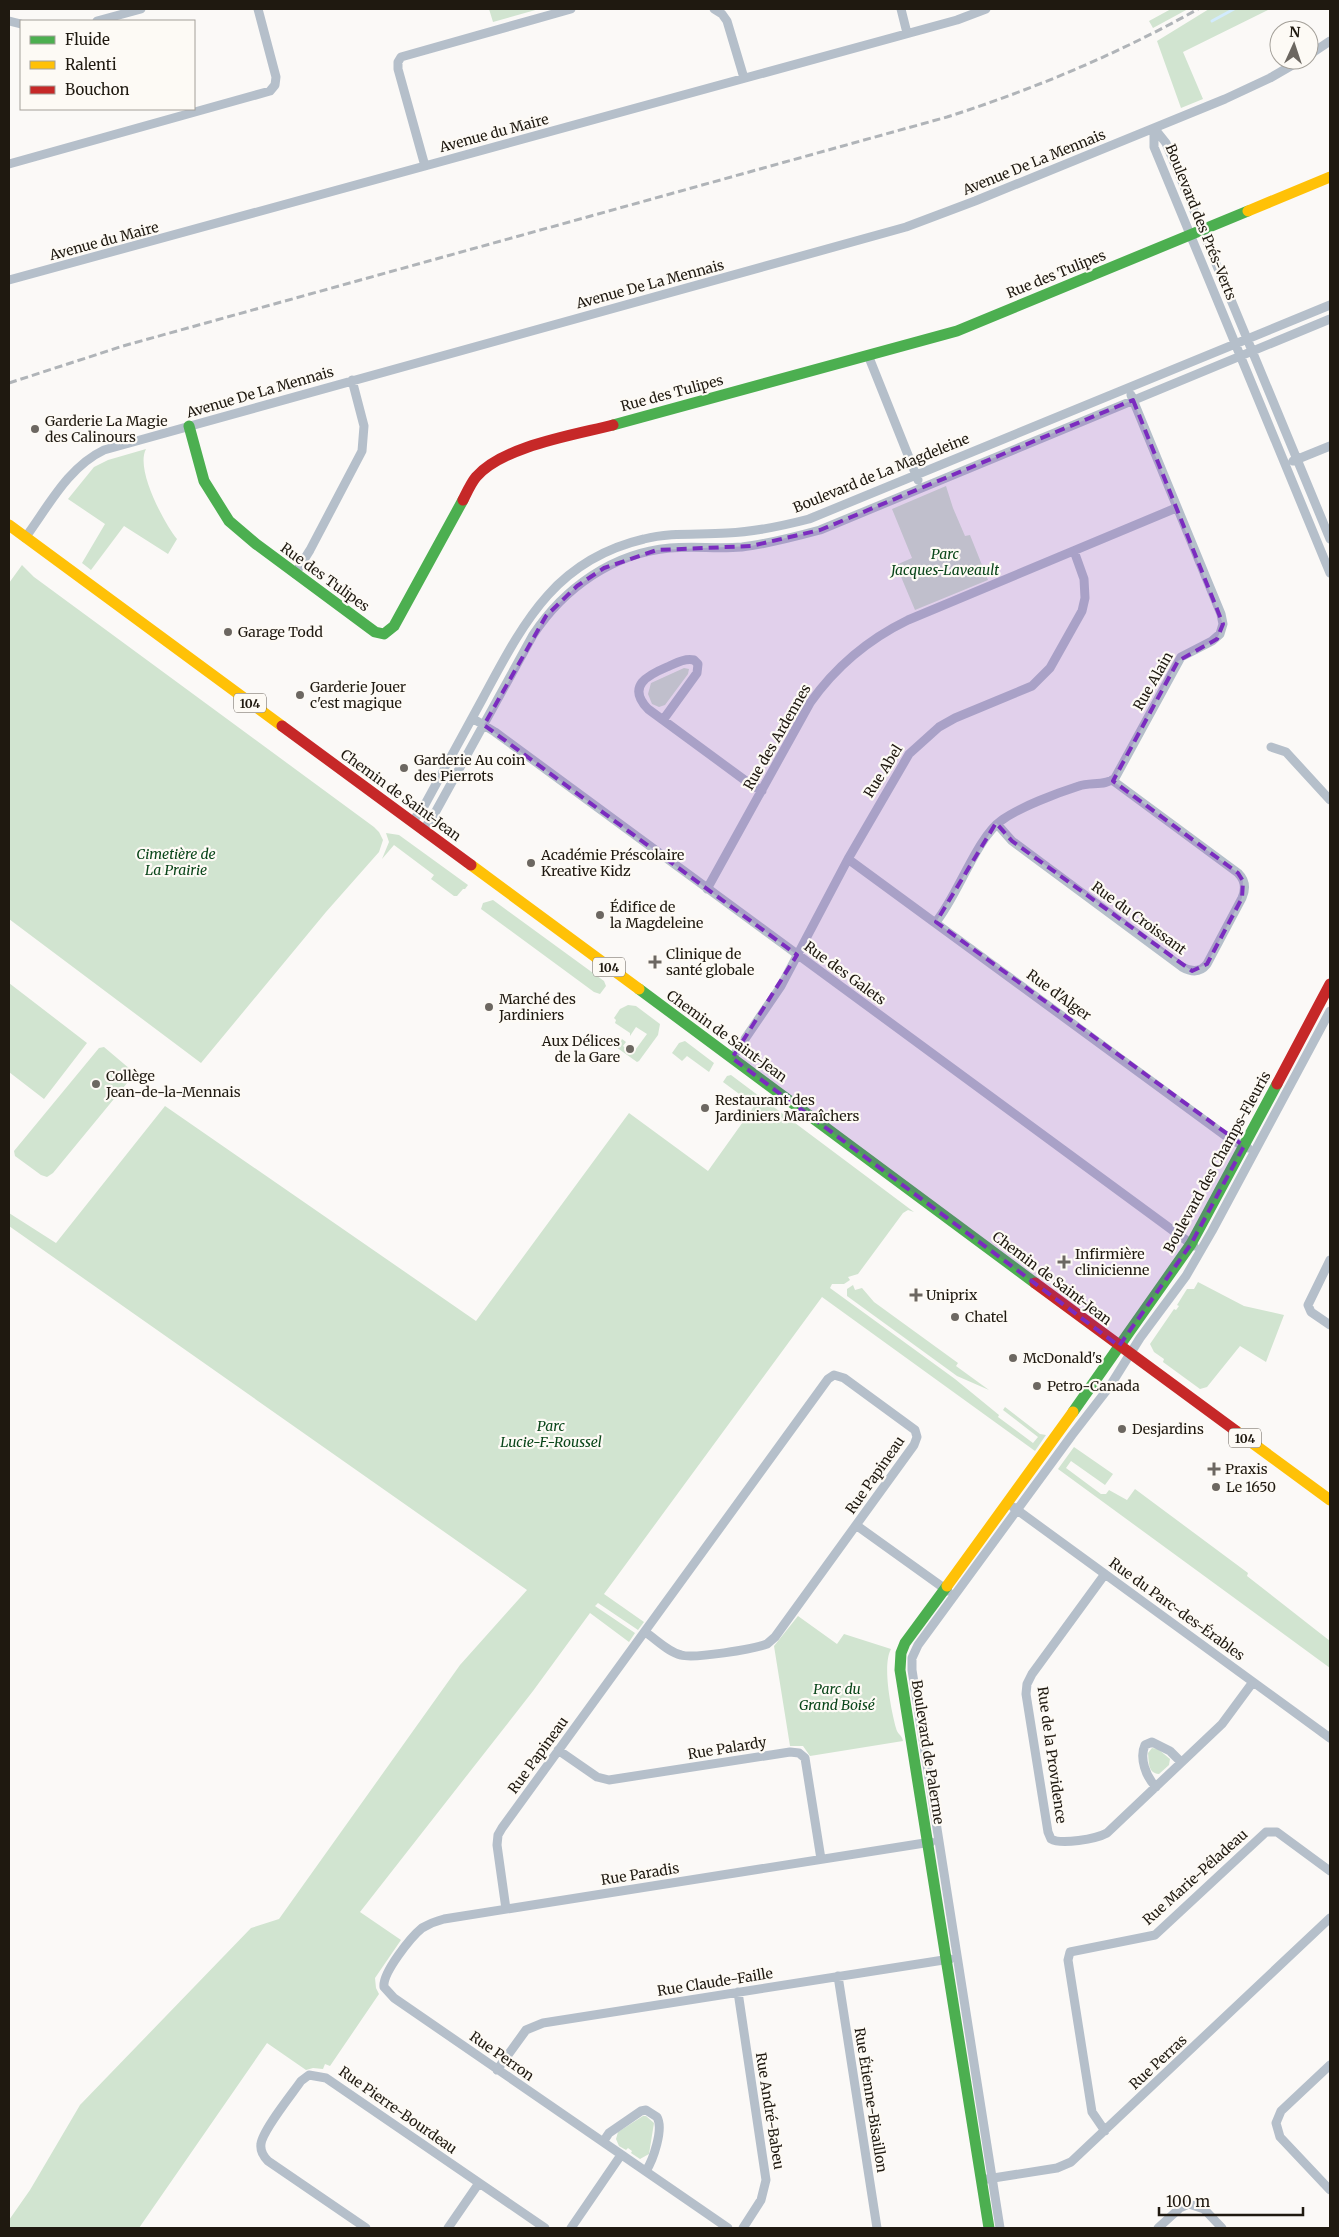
<svg xmlns="http://www.w3.org/2000/svg" width="1339" height="2237" font-family="Merriweather,serif">
  <style>
    .green { fill: #d1e4d0 }
    .lines { fill: none; stroke-linecap: round; stroke-linejoin: round }
    .stream { stroke: #d2ebfd; stroke-width: 3 }
    .street { stroke: #b5bfca; stroke-width: 9 }
    .fast { stroke: #4caf50; stroke-width: 11 }
    .slow { stroke: #ffc107; stroke-width: 11 }
    .jam { stroke: #c62828; stroke-width: 11 }
    .rail { stroke: #b0b4b8; stroke-width: 3; stroke-dasharray: 8 4; stroke-linecap: butt }
    .marked { fill: #7b2cbf; fill-opacity: 0.2; stroke: #7b2cbf; stroke-width: 4; stroke-dasharray: 10 6; stroke-linejoin: round }
    .poi-dot { fill: #6c6761; stroke: #fdfaf5; stroke-width: 2 }
    .labels { text-anchor: middle; dominant-baseline: central; stroke-width: 4.5; stroke-linejoin: round; paint-order: stroke }
    .shield { fill: #fdfaf5; stroke: #625c55; stroke-width: 1 }
    .shield-label { font-size: 12px; font-weight: bold; fill: #1f1910 }
    .street-label { font-size: 14px; fill: #1f1910; stroke: #fdfaf5 }
    .poi-label { font-size: 14px; fill: #1f1910; stroke: #fdfaf5; text-anchor: start }
    .park-label { font-size: 14px; font-style: italic; fill: #094519; stroke: #fdfaf5 }
  </style>
  <rect width="100%" height="100%" fill="#fbf9f7"/>
  <path class="green" d="M489,9H539L493,22Z
    M1171,9H1188L1153,28L1149,21Z
    M1209,9H1270L1183,52L1203,99L1181,108L1157,41Z
    M146,449C135,469 164,523 177,539L168,554L124,526L91,570L82,563L105,524L68,499L94,467L108,460Z
    M946,486L953,508L965,536L970,535L988,580L915,610L896,565L912,558L892,509Z
    M22,565L34,577L374,827L379,832L383,840L379,852L326,912L201,1063L9,919V583Z
    M684,668L689,669L688,674L665,705L659,707L652,704L648,694L651,683Z
    M386,833L399,835L468,885L465,889H463L457,896H454L431,879L434,875L394,845L382,859L389,842Z
    M493,900L604,981L606,986L600,994L594,992L481,909L483,903Z
    M9,983L87,1043L44,1099L9,1072Z
    M628,1005L636,1006L660,1024L658,1035L639,1061L637,1062L616,1047L622,1039L626,1042L623,1046L633,1053L647,1034L636,1027L630,1036V1033L615,1023L616,1020L614,1018L620,1009Z
    M685,1041L714,1063L709,1072L687,1056L682,1061L672,1053L679,1043Z
    M104,1047L130,1069L132,1077L53,1173L47,1177L41,1175L15,1156L14,1151L99,1048Z
    M731,1075L914,1212L908,1210L903,1213L858,1274L848,1277L850,1280L844,1284H832L830,1288L955,1379L999,1415L998,1417L1033,1443L1038,1437L1003,1410L1005,1407L1040,1434L1046,1435L1035,1451L822,1297L604,1594L644,1622L638,1630L598,1603L595,1606L635,1633L629,1642L590,1613L533,1691L360,1912L401,1940L375,1978L376,1988L379,1994L330,2066L325,2064L323,2069L313,2068L306,2070L267,2043L139,2228H9V2220L30,2190L80,2105L251,1928L279,1919L460,1665L527,1590L9,1226V1213L56,1243L165,1106L476,1321L629,1113L708,1171L755,1105L754,1103L750,1102L723,1082L727,1076Z
    M1198,1282L1244,1306L1284,1315L1266,1362L1240,1346L1207,1387L1200,1389L1163,1362L1164,1359L1154,1352L1150,1344L1174,1309L1176,1310L1179,1306L1177,1305L1187,1289H1194Z
    M853,1285L855,1290L862,1288L874,1302L958,1363L956,1366L989,1390L957,1376L847,1296V1289Z
    M1074,1447L1113,1474L1105,1485L1071,1461L1066,1468L1101,1494H1106L1109,1490L1127,1500L1135,1489L1248,1573L1247,1576L1330,1641V1668L1058,1469Z
    M798,1616L837,1644L844,1634L891,1649C882,1665 891,1709 896,1728C897,1734 902,1735 903,1741L810,1756L803,1746H790L774,1646Z
    M1152,1748L1158,1749L1170,1759L1169,1765L1159,1774C1148,1773 1149,1763 1148,1753Z
    M643,2116H646L654,2123L649,2154L640,2159L631,2153L632,2151L628,2148L626,2150L619,2146L616,2139L618,2132Z"/>
  <g class="lines">
    <path class="stream" d="M1212,21L1234,9"/>
    <path class="street" d="M714,9L722,14L727,21L744,78
      M901,9L907,33
      M9,21L21,24
      M97,21L141,9
      M1309,55L1330,41
      M1154,128V147L1330,573
      M1154,128L1166,143L1330,539
      M9,164L270,91L275,85L276,77L258,9
      M425,166L398,69V62L401,57L571,9
      M9,280L957,20L986,9
      M868,355L918,480
      M1293,461L1330,446
      M25,538C48,507 68,467 104,450L906,227L975,201L1225,99L1270,78L1301,60
      M295,574L310,550L362,451L364,426L352,380
      M472,718L495,732L1194,1246
      M663,720L697,673L698,664L694,660C685,658 676,663 667,667C648,675 626,686 648,709L750,784L762,791
      M1271,747L1286,752L1330,800
      M412,822L423,808C443,771 463,734 483,698C523,624 554,560 644,539C671,532 699,535 727,533C754,532 782,526 809,519L1330,305
      M997,824L1012,841L1182,967C1191,972 1200,973 1207,964L1242,898C1246,889 1245,880 1238,873L1112,780
      M423,831L436,811L533,635C564,588 613,553 670,548C694,546 718,549 742,547C768,544 794,537 820,530L1330,319
      M848,859L1230,1139L1248,1148
      M707,889L810,703C836,666 867,640 908,620L1176,508
      M936,922C958,895 977,837 1002,820C1020,807 1057,793 1079,786C1090,782 1106,786 1115,778L1181,657L1212,641L1220,634L1223,624L1221,614L1131,395
      M732,1058L781,986L848,859L909,754L939,727L955,718L1032,686L1050,668L1082,611L1085,598L1084,579L1074,551
      M1330,1260L1308,1305L1311,1312L1330,1325
      M1013,1507L1330,1738
      M856,1525L948,1591
      M1105,1574L1032,1674L1027,1684L1026,1694L1048,1832L1051,1839C1061,1845 1096,1839 1107,1833L1222,1724L1253,1682
      M558,1750L597,1777L609,1780L790,1752L799,1753L805,1758L821,1859
      M1156,1787C1146,1777 1139,1758 1145,1745L1152,1742L1170,1751L1181,1762
      M506,1909L497,1845L498,1835L502,1828L828,1379L834,1375L844,1378L915,1430L917,1437L914,1445L775,1637L767,1644C754,1649 694,1659 681,1655C668,1652 656,1639 645,1632
      M838,1976L877,2228
      M738,1992L766,2180L761,2200L743,2228
      M1330,2065L1281,2111L1276,2123L1280,2137L1330,2190
      M497,2070L526,2030L543,2023L950,1959
      M1105,2131L1092,2112L1068,1960L1070,1952L1155,1935L1266,1832H1277L1330,1871
      M603,2142L609,2133L641,2111L646,2110L657,2117C664,2129 653,2160 646,2171
      M987,2179L1057,2168L1071,2162L1330,1918
      M366,2228L268,2161C263,2156 260,2151 261,2144C262,2131 292,2094 301,2081L309,2075L326,2078L545,2228
      M448,2228L479,2183
      M571,2228L621,2155
      M728,2228L394,1998L384,1987C382,1973 411,1937 422,1928C429,1924 436,1921 444,1919L931,1842
      M1000,2228L912,1670V1658L918,1645L1072,1435L1110,1386L1140,1338L1186,1276L1212,1231L1330,1011
      M1158,2228L1180,2208L1189,2204L1204,2209L1222,2228"/>
    <path class="fast" d="M613,425L957,331L1248,211
      M189,426L204,481L229,521L256,544L375,632L384,634L394,626L463,500
      M639,989L1035,1283
      M1073,1412L1191,1244L1277,1084
      M947,1586L905,1643L901,1653L900,1670L989,2228"/>
    <path class="slow" d="M1248,211L1330,177
      M9,525L282,726
      M471,865L639,989
      M1236,1431L1330,1500
      M947,1586L1073,1412"/>
    <path class="jam" d="M463,500C467,492 471,483 476,477C503,446 574,435 613,425
      M282,726L471,865
      M1277,1084L1330,984
      M1035,1283L1236,1431"/>
    <path class="rail" d="M9,383L123,346L947,117C1034,89 1118,54 1198,9"/>
  </g>
  <path class="marked" d="M1133,400L1223,624L1217,639L1178,661L1113,781L1238,873L1243,881L1242,898L1207,964L1192,971L1012,841L996,823L936,922L1244,1146L1191,1244L1119,1346L732,1058L797,955L484,725L546,616L577,586L604,568L657,550L751,546L820,530Z"/>
  <g class="poi-dot">
    <circle cx="35" cy="429" r="5"/>
    <circle cx="228" cy="632" r="5"/>
    <circle cx="300" cy="695" r="5"/>
    <circle cx="404" cy="768" r="5"/>
    <circle cx="531" cy="863" r="5"/>
    <circle cx="600" cy="915" r="5"/>
    <path d="M652.5 954.5h5v5h5v5h-5v5h-5v-5h-5v-5h5z"/>
    <circle cx="489" cy="1007" r="5"/>
    <circle cx="630" cy="1049" r="5"/>
    <circle cx="96" cy="1084" r="5"/>
    <circle cx="705" cy="1108" r="5"/>
    <path d="M1061.5 1254.5h5v5h5v5h-5v5h-5v-5h-5v-5h5z"/>
    <path d="M913.5 1287.5h5v5h5v5h-5v5h-5v-5h-5v-5h5z"/>
    <circle cx="955" cy="1317" r="5"/>
    <circle cx="1013" cy="1358" r="5"/>
    <circle cx="1037" cy="1386" r="5"/>
    <circle cx="1122" cy="1429" r="5"/>
    <path d="M1211.5 1461.5h5v5h5v5h-5v5h-5v-5h-5v-5h5z"/>
    <circle cx="1216" cy="1487" r="5"/>
  </g>
  <g class="labels">
    <g class="shield">
      <rect x="234" y="693.5" width="32" height="19" rx="4"/>
      <rect x="593" y="957.5" width="32" height="19" rx="4"/>
      <rect x="1229" y="1428.5" width="32" height="19" rx="4"/>
    </g>
    <g class="shield-label">
      <text x="250" y="703">104</text>
      <text x="609" y="967">104</text>
      <text x="1245" y="1438">104</text>
    </g>
    <g class="street-label">
      <text transform="translate(494 133) rotate(-15)">Avenue du Maire</text>
      <text transform="translate(1034 162) rotate(-22)">Avenue De La Mennais</text>
      <text transform="translate(1201 222) rotate(68)">Boulevard des Prés-Verts</text>
      <text transform="translate(104 241) rotate(-15)">Avenue du Maire</text>
      <text transform="translate(1056 274) rotate(-22)">Rue des Tulipes</text>
      <text transform="translate(650 284) rotate(-15)">Avenue De La Mennais</text>
      <text transform="translate(260 392) rotate(-16)">Avenue De La Mennais</text>
      <text transform="translate(672 393) rotate(-15)">Rue des Tulipes</text>
      <text transform="translate(881 473) rotate(-22)">Boulevard de La Magdeleine</text>
      <text transform="translate(325 577) rotate(36)">Rue des Tulipes</text>
      <text transform="translate(1153 681) rotate(-60)">Rue Alain</text>
      <text transform="translate(777 737) rotate(-60)">Rue des Ardennes</text>
      <text transform="translate(883 771) rotate(-58)">Rue Abel</text>
      <text transform="translate(401 795) rotate(36)">Chemin de Saint-Jean</text>
      <text transform="translate(1139 918) rotate(36)">Rue du Croissant</text>
      <text transform="translate(845 973) rotate(36)">Rue des Galets</text>
      <text transform="translate(1059 995) rotate(36)">Rue d'Alger</text>
      <text transform="translate(727 1036) rotate(36)">Chemin de Saint-Jean</text>
      <text transform="translate(1217 1162) rotate(-61)">Boulevard des Champs-Fleuris</text>
      <text transform="translate(1052 1278) rotate(37)">Chemin de Saint-Jean</text>
      <text transform="translate(875 1475) rotate(-55)">Rue Papineau</text>
      <text transform="translate(1177 1609) rotate(36)">Rue du Parc-des-Érables</text>
      <text transform="translate(727 1748) rotate(-9)">Rue Palardy</text>
      <text transform="translate(928 1752) rotate(81)">Boulevard de Palerme</text>
      <text transform="translate(538 1755) rotate(-54)">Rue Papineau</text>
      <text transform="translate(1052 1755) rotate(82)">Rue de la Providence</text>
      <text transform="translate(640 1874) rotate(-9)">Rue Paradis</text>
      <text transform="translate(1195 1877) rotate(-42)">Rue Marie-Péladeau</text>
      <text transform="translate(715 1982) rotate(-9)">Rue Claude-Faille</text>
      <text transform="translate(502 2056) rotate(35)">Rue Perron</text>
      <text transform="translate(1158 2062) rotate(-43)">Rue Perras</text>
      <text transform="translate(871 2100) rotate(81)">Rue Étienne-Bisaillon</text>
      <text transform="translate(398 2110) rotate(35)">Rue Pierre-Bourdeau</text>
      <text transform="translate(770 2111) rotate(81)">Rue André-Babeu</text>
    </g>
    <g class="poi-label">
      <text x="45" y="421">Garderie La Magie<tspan x="45" dy="16">des Calinours</tspan></text>
      <text x="238" y="632">Garage Todd</text>
      <text x="310" y="687">Garderie Jouer<tspan x="310" dy="16">c'est magique</tspan></text>
      <text x="414" y="760">Garderie Au coin<tspan x="414" dy="16">des Pierrots</tspan></text>
      <text x="541" y="855">Académie Préscolaire<tspan x="541" dy="16">Kreative Kidz</tspan></text>
      <text x="610" y="907">Édifice de<tspan x="610" dy="16">la Magdeleine</tspan></text>
      <text x="666" y="954">Clinique de<tspan x="666" dy="16">santé globale</tspan></text>
      <text x="499" y="999">Marché des<tspan x="499" dy="16">Jardiniers</tspan></text>
      <text x="620" y="1041" text-anchor="end">Aux Délices<tspan x="620" dy="16">de la Gare</tspan></text>
      <text x="106" y="1076">Collège<tspan x="106" dy="16">Jean-de-la-Mennais</tspan></text>
      <text x="715" y="1100">Restaurant des<tspan x="715" dy="16">Jardiniers Maraîchers</tspan></text>
      <text x="1075" y="1254">Infirmière<tspan x="1075" dy="16">clinicienne</tspan></text>
      <text x="926" y="1295">Uniprix</text>
      <text x="965" y="1317">Chatel</text>
      <text x="1023" y="1358">McDonald's</text>
      <text x="1047" y="1386">Petro-Canada</text>
      <text x="1132" y="1429">Desjardins</text>
      <text x="1225" y="1469">Praxis</text>
      <text x="1226" y="1487">Le 1650</text>
    </g>
    <g class="park-label">
      <text x="945" y="554">Parc<tspan x="945" dy="16">Jacques-Laveault</tspan></text>
      <text x="176" y="854">Cimetière de<tspan x="176" dy="16">La Prairie</tspan></text>
      <text x="551" y="1426">Parc<tspan x="551" dy="16">Lucie-F.-Roussel</tspan></text>
      <text x="837" y="1689">Parc du<tspan x="837" dy="16">Grand Boisé</tspan></text>
    </g>
  </g>
  <rect width="1339" height="2237" fill="none" stroke="#1f1910" stroke-width="20"/>
  <rect x="20" y="20" width="175" height="90" fill="#fdfaf5" stroke="#a4a099"/>
  <rect x="30" y="36" width="25" height="8" fill="#4caf50" stroke="#a4a099"/>
  <text x="65" y="45" font-size="15" fill="#1f1910">Fluide</text>
  <rect x="30" y="61" width="25" height="8" fill="#ffc107" stroke="#a4a099"/>
  <text x="65" y="70" font-size="15" fill="#1f1910">Ralenti</text>
  <rect x="30" y="86" width="25" height="8" fill="#c62828" stroke="#a4a099"/>
  <text x="65" y="95" font-size="15" fill="#1f1910">Bouchon</text>
  <g transform="translate(1294 45) rotate(3)"><circle r="24" fill="#fdfaf5" stroke="#a4a099"/>
  <path d="M0-4L9 19L0 12L-9 19Z" fill="#6c6761"/>
  <text y="-8" font-size="14" font-weight="bold" text-anchor="middle" fill="#1f1910">N</text>
  </g>
  <path d="M1159 2207v8h144v-8" fill="none" stroke="#1f1910" stroke-width="2.5"/>
  <text x="1166" y="2207" font-size="15" fill="#1f1910" stroke="#fdfaf5" stroke-width="4" paint-order="stroke">100 m</text>
</svg>
